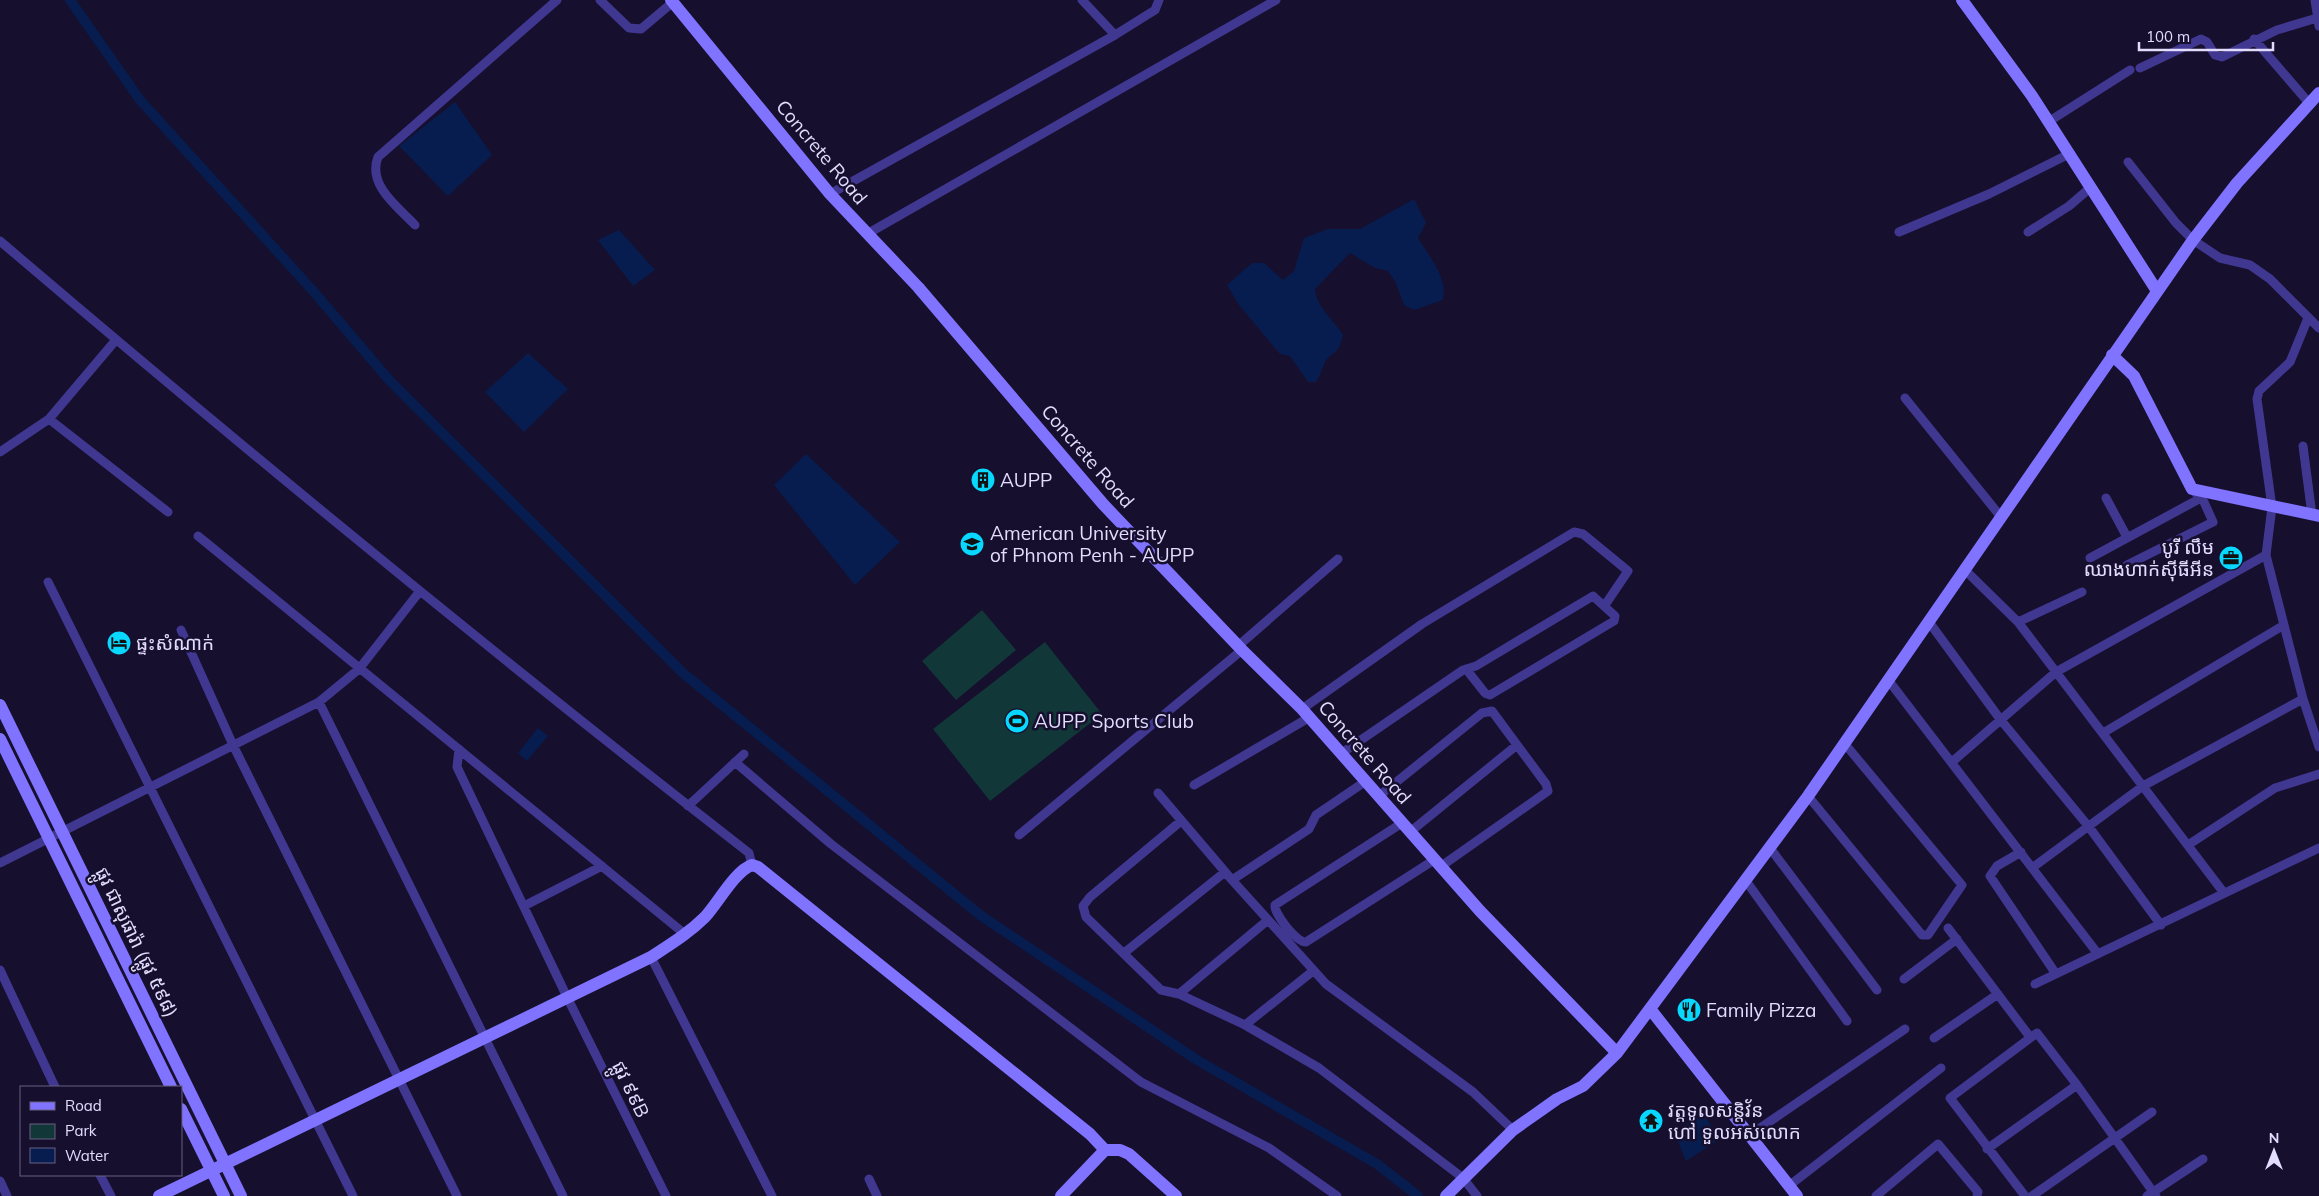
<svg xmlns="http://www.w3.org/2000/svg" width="2319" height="1196" font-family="Mulish,'Noto Sans Khmer',sans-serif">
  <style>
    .green { fill: #123738 }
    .water { fill: #071d4f }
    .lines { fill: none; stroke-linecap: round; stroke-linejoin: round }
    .canal { stroke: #071d4f; stroke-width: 10 }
    .street { stroke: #403790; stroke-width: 9 }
    .secondary { stroke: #7f73ff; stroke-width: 12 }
    .labels { text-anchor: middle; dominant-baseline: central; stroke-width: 5; stroke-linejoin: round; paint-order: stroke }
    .street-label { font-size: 19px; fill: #e2dcff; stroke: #160f2d }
    .poi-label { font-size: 19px; fill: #e2dcff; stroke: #160f2d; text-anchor: start }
  </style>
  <rect width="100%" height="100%" fill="#160f2d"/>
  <path class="green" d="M982,610L1016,650L956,700L922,661Z
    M1045,642L1102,714L990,801L933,729Z"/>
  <path class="water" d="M455,102L492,155L448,196L399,146Z
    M1414,199L1426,223L1418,238C1429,256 1448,278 1443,300L1414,310L1404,305L1396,283L1388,271L1375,268L1350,253L1315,289C1317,308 1333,319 1343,335C1338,354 1339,347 1327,359C1323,364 1321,375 1316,382H1308L1290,356L1280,354L1239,305L1227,285L1252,263H1264L1283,280L1294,271L1304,238L1328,229H1360Z
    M619,230L655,270L633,286L598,240Z
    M528,353L568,389L524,432L485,392Z
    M806,454L900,542L855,585L774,485Z
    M538,728L548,736L527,761L518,753Z
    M1703,1113L1720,1139L1686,1161L1674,1133Z"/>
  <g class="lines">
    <path class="canal" d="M70,0L140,100L314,292L390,381L683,673L980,915L1197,1060L1377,1164L1418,1196"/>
    <path class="street" d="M600,0L629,28L641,29L673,2
      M1082,0L1115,35
      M2315,0L2319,26
      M2254,39L2309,103
      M2140,68L2201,39L2207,42L2215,55L2222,57L2277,30L2317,18
      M2048,122L2130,70
      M2128,162L2176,223L2193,240L2220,258L2250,265L2270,279L2319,328
      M830,194L1115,35L1155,10L1159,0
      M415,225C398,207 367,185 378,157L557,0
      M1899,232L1989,194L2069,154
      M2028,232L2069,206L2090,188
      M867,234L1276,0
      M0,241C245,450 495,655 749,853L752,865
      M2308,318L2290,362L2259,391L2257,399L2272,507L2266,555L2303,699L2319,747
      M1905,398L2001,517
      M49,419L168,512
      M2303,446L2312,515
      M0,452L49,419L115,341
      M2106,498L2127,537
      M198,536L686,935
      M2090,558L2201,498
      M2127,565L2213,522L2204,502L2192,489
      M1964,569L2018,622L2224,893
      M48,582L353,1196
      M1929,622L2000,719L2089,827L2161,925
      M2018,622L2082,592
      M181,630L233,745L457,1196
      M1238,646L1338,559
      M1889,681L2098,954
      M319,702L563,1196
      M1302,709L1422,624L1574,532L1583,534L1628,571L1605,605
      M2103,733L2284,625
      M459,749L457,767L567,997L666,1196
      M1342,753L1463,670L1476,666L1593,596L1615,616L1614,621L1490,695L1485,693L1466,669
      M735,762L831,844L1141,1082L1269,1148L1337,1196
      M1952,762L2056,672L2266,555
      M1194,785L1310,717
      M1158,793L1232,880L1326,984L1473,1092L1513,1130
      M1379,796L1482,713L1492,711L1546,784L1548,791L1440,867
      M1808,796L1922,935H1928L1962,885L1845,744
      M688,806L744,754
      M1181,821L1090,897L1083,906L1086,917L1161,990L1179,994L1245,1025L1319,1068L1463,1178L1477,1196
      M1402,823L1275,905C1274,914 1297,943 1306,942L1434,860
      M1410,832L1517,745
      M1019,835L1242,650
      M2188,845L2275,788L2319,774
      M1770,848L1877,990
      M2021,852L1997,866L1990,876L2056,974
      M0,863L319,702L359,669L420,591
      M2032,868L2143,786L2303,699
      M1232,880L1309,829L1316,815L1366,781
      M1746,881L1847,1021
      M524,906L602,866
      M1948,928L2030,1037
      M1124,953L1225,872
      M651,957L772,1196
      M0,970L55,1087
      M1904,979L1957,939
      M2035,984L2319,848
      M1179,994L1268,920
      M1245,1025L1313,971
      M1934,1038L1998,994
      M1750,1135L1905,1029
      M1987,1149L2077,1085
      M100,1175L111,1196
      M869,1179L877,1196
      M0,1181L7,1196
      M1790,1185L1941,1068
      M1876,1196L1938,1144L1978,1192L1977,1196
      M2025,1196L1950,1098L2037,1033L2077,1085L2156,1196
      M2032,1196L2152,1112
      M2147,1196L2203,1159"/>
    <path class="secondary" d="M671,0L830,194L918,287L1103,504L1242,650L1302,709L1480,911L1617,1053
      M1962,0L2032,96L2157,291
      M2112,355L2134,376L2192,489L2319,516
      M0,705L241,1196
      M0,739L171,1087
      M1651,1010L1797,1196
      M181,1109L224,1196
      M1105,1150H1120L1129,1154L1176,1196
      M159,1196L651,957C671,944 689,933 705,917C718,903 735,871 752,865L758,867L1090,1134L1105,1150
      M1061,1196L1105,1150
      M1446,1196L1513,1130L1557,1099L1583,1086L1617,1053L1808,796L2193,240L2237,183L2319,93"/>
  </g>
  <defs>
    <symbol id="building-disc" viewBox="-11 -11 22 22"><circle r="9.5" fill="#08d7ff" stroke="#160f2d"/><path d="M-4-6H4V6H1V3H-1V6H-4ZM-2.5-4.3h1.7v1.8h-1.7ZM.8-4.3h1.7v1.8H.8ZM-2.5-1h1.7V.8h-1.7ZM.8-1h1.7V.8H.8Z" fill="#111"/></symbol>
    <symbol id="university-disc" viewBox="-11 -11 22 22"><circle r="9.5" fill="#08d7ff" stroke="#160f2d"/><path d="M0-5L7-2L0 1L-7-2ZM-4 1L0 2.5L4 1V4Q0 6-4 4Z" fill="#111"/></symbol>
    <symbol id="office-disc" viewBox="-11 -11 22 22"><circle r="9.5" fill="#08d7ff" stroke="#160f2d"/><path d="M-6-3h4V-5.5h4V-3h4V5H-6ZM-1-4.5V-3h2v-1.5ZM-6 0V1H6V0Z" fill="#111"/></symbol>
    <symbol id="hotel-disc" viewBox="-11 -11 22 22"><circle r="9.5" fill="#08d7ff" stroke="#160f2d"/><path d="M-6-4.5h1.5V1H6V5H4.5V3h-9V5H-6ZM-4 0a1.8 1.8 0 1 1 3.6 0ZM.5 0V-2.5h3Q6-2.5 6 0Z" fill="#111"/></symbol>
    <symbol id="stadium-disc" viewBox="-11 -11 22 22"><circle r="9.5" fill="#08d7ff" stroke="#160f2d"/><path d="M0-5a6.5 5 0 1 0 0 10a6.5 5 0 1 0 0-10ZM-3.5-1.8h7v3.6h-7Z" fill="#111"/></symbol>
    <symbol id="restaurant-disc" viewBox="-11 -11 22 22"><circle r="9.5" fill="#08d7ff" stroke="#160f2d"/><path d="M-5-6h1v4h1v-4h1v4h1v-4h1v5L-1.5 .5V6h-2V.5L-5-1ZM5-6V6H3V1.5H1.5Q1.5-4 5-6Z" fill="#111"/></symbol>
    <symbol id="temple-disc" viewBox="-11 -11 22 22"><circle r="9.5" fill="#08d7ff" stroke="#160f2d"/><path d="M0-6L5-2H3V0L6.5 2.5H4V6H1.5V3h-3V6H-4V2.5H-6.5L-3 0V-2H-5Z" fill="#111"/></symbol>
  </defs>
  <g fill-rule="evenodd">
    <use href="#building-disc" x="969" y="466" width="28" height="28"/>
    <use href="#university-disc" x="958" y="530" width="28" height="28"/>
    <use href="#office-disc" x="2217" y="544" width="28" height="28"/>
    <use href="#hotel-disc" x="105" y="629" width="28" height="28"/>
    <use href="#stadium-disc" x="1003" y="707" width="28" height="28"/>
    <use href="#restaurant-disc" x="1675" y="996" width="28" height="28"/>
    <use href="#temple-disc" x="1637" y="1107" width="28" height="28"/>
  </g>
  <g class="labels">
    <g class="street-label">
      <text transform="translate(822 152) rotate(50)">Concrete Road</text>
      <text transform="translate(1088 456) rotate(49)">Concrete Road</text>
      <text transform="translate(1365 752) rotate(49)">Concrete Road</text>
      <text transform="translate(137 942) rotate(64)">ផ្លូវ ជាសុផារ៉ា (ផ្លូវ ៥៩៨)</text>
      <text transform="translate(631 1089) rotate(64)">ផ្លូវ ៩៩B</text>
    </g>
    <g class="poi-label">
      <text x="1000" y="480">AUPP</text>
      <text x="990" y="533">American University<tspan x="990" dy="22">of Phnom Penh - AUPP</tspan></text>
      <text x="2214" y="547" text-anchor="end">បូរី លឹម<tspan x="2214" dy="22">ឈាងហាក់សុីធីអីន</tspan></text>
      <text x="136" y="643">ផ្ទះសំណាក់</text>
      <text x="1034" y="721">AUPP Sports Club</text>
      <text x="1706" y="1010">Family Pizza</text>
      <text x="1668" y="1110">វត្តទូលសន្តិវ័ន<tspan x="1668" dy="22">ហៅ ទួលអស់លោក</tspan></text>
    </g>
  </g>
  <rect x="20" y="1086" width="162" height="90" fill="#160f2d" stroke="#686181"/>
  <rect x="30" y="1102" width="25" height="8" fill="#7f73ff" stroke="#686181"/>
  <text x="65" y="1111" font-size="15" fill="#e2dcff">Road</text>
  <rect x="30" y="1124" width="25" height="15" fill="#123738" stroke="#686181"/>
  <text x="65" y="1136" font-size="15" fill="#e2dcff">Park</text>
  <rect x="30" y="1148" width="25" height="15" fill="#071d4f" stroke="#686181"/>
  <text x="65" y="1161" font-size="15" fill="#e2dcff">Water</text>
  <g transform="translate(2274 1151)" stroke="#160f2d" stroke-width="4" paint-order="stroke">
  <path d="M0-4L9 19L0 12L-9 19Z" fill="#e2dcff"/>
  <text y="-8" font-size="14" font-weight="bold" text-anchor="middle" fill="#e2dcff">N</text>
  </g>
  <path d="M2139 42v8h134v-8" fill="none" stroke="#e2dcff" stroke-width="2.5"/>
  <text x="2146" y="42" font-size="15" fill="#e2dcff" stroke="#160f2d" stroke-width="4" paint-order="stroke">100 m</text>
</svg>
